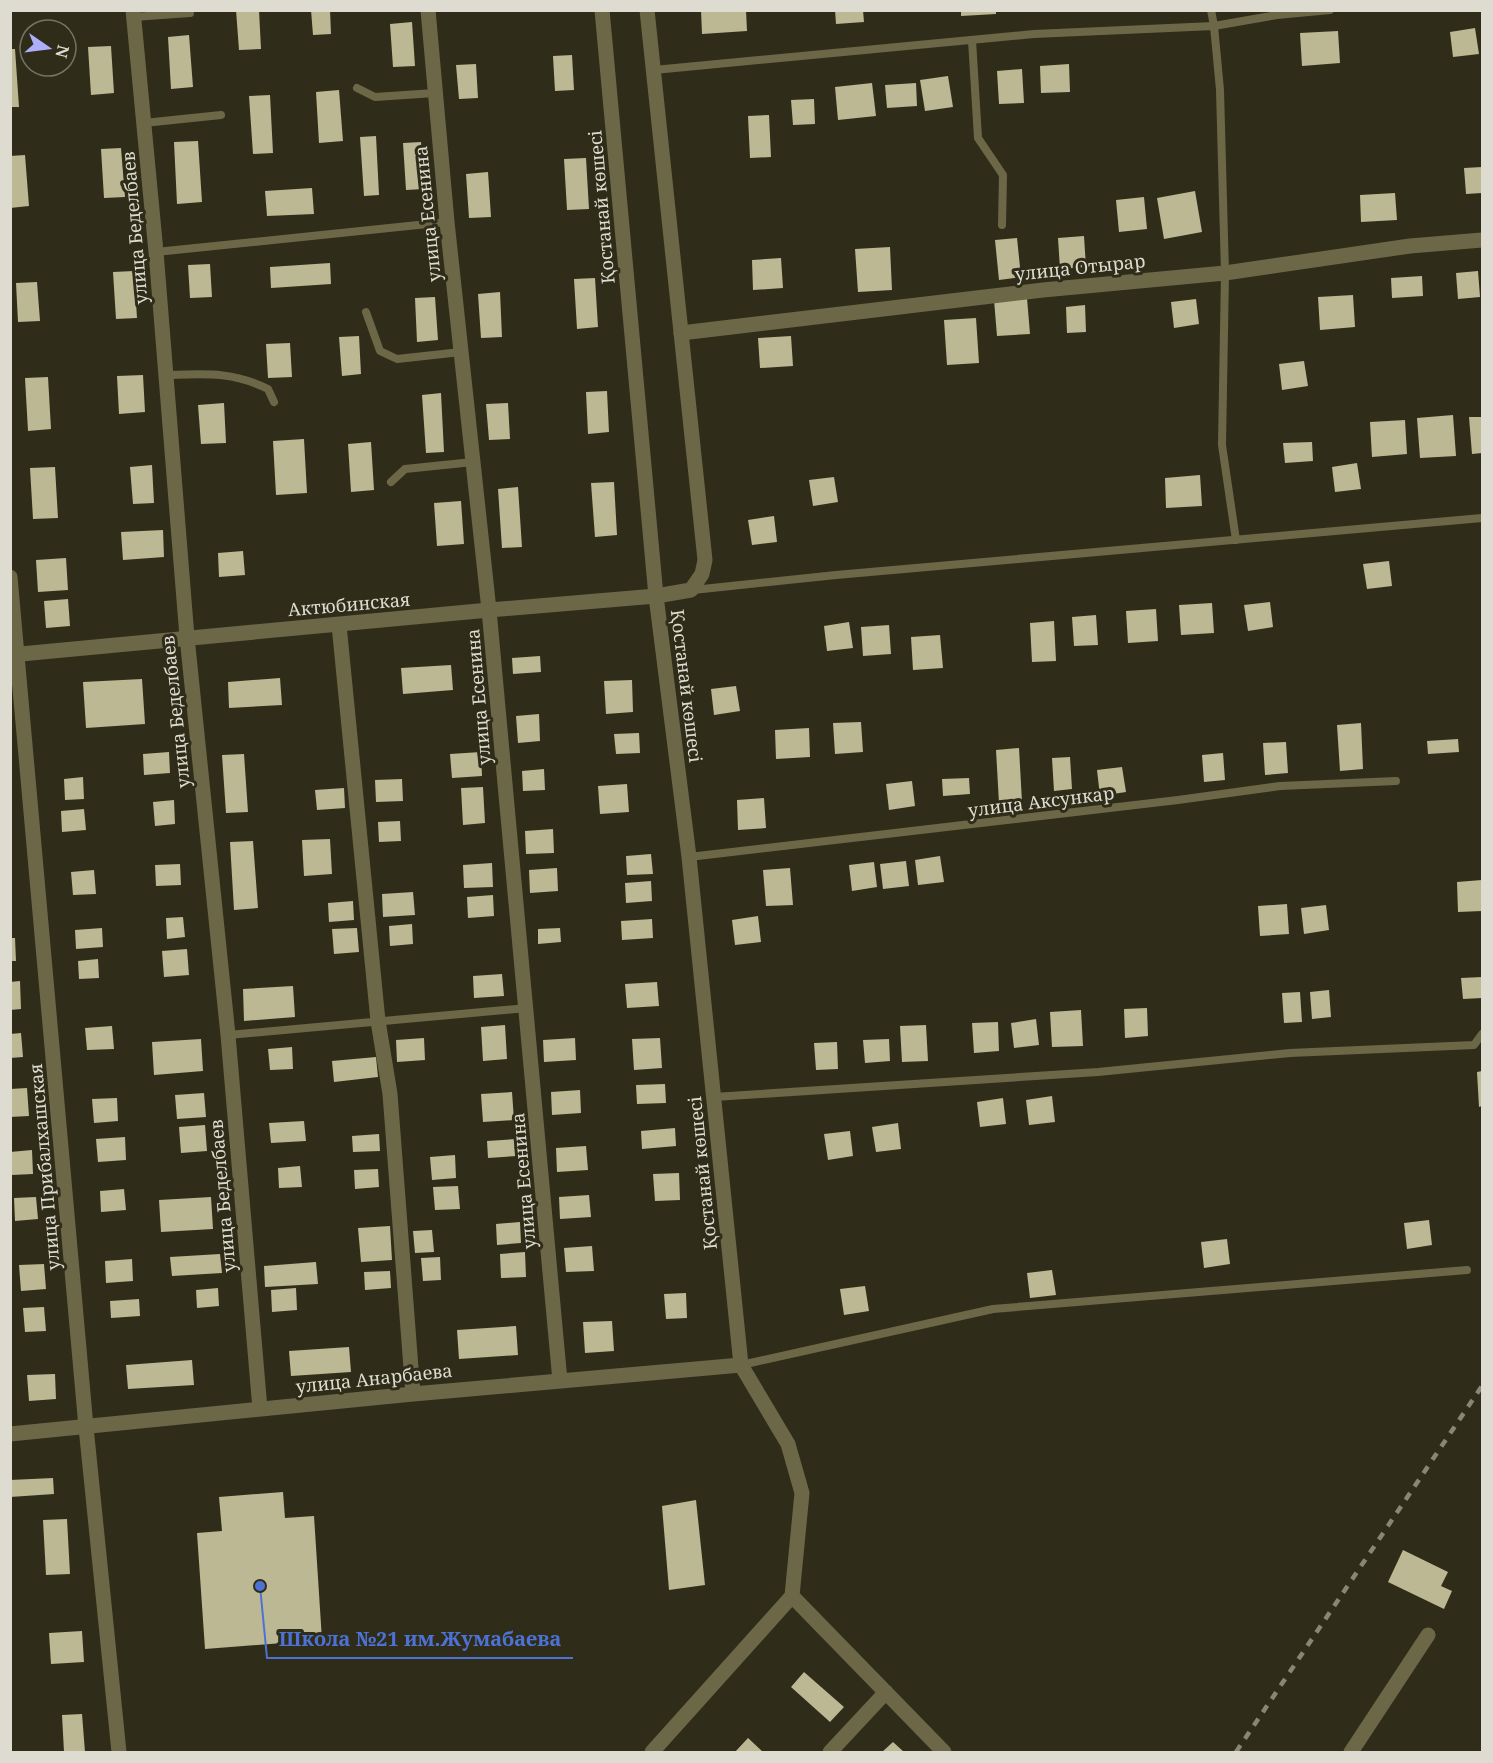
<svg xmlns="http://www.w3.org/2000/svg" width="1493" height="1763" font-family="'Noto Serif',serif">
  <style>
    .building { fill: #bcb893 }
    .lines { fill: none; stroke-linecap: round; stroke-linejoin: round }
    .service { stroke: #6c6847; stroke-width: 8 }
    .minor { stroke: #6c6847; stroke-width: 15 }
    .tertiary { stroke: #6c6847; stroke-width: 15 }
    .rail { stroke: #888676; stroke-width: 4.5; stroke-dasharray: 8 8; stroke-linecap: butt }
    .labels { text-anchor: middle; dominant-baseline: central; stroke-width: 6; stroke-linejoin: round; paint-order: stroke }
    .street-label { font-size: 18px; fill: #dedcd0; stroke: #2f2d19 }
    .leader { fill: none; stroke: #4d72d6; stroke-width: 2 }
    .callout-dot { fill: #4d72d6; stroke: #2f2d19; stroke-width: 2 }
    .callout-label { font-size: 20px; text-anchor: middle; font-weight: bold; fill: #4d72d6; stroke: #2f2d19; stroke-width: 6; stroke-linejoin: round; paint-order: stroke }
  </style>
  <rect width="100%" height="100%" fill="#2f2d19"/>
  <path class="building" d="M236,10H259L261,49L239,50Z
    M311,10H330L331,34L313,35Z
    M701,10H746L747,31L702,34Z
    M835,10H863L864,22L836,24Z
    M961,10H996V14L961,16Z
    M412,22L415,66L393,67L390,24Z
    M1475,28L1479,54L1453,57L1450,32Z
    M1338,31L1340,63L1302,66L1300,33Z
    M189,35L193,87L171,89L168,37Z
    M111,46L114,93L91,95L88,47Z
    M10,49H15L19,107H10Z
    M572,55L574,90L555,91L553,56Z
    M476,64L478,98L459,99L456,65Z
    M1069,64L1070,92L1041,93L1040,66Z
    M1022,69L1024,103L999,104L997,71Z
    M948,76L953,107L925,111L920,80Z
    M872,83L876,116L838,120L835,87Z
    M916,83L917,106L887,108L885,85Z
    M339,90L343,141L319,143L316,92Z
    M270,95L273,153L253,154L249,96Z
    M814,99L815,124L793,125L791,100Z
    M769,115L771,157L750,158L748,116Z
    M376,136L379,195L364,196L360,137Z
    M198,141L202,202L177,204L174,142Z
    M421,142L424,189L406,190L403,143Z
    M121,148L125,197L104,198L101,149Z
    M25,155L29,206L10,208V156Z
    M586,158L589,209L567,210L564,159Z
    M1482,167V193L1466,194L1464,168Z
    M488,172L491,217L469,218L466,174Z
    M312,188L314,214L267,216L265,191Z
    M1195,191L1202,232L1164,239L1157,198Z
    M1395,193L1397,220L1361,222L1360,195Z
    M1144,197L1147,229L1119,232L1116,200Z
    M1084,236L1086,267L1060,269L1058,238Z
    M1017,238L1021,277L999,280L995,240Z
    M890,247L892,290L858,292L855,249Z
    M781,258L783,288L753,290L752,260Z
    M330,263L331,284L271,288L270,267Z
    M210,264L212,297L190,298L188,265Z
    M134,271L137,318L116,319L113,272Z
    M1478,271L1480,297L1458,299L1456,273Z
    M1422,276L1423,296L1392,298L1391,278Z
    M595,278L598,327L577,329L574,279Z
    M37,282L40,321L18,322L16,283Z
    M500,292L502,337L481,338L478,294Z
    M1353,295L1355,327L1320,330L1318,297Z
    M435,297L438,340L417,342L415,298Z
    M1027,298L1030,334L997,336L994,300Z
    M1196,299L1199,324L1174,328L1171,302Z
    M1085,305L1086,332L1067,333L1066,307Z
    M976,318L979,363L947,365L944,320Z
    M359,336L361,374L342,376L339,337Z
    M791,336L793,366L760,368L758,338Z
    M290,343L292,377L268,378L266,344Z
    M1304,361L1308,386L1282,390L1279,364Z
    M143,375L145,412L119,414L117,376Z
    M48,377L51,429L28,431L25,378Z
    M607,391L609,432L588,434L586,392Z
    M441,393L444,452L426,453L422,395Z
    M224,403L226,443L201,444L198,405Z
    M508,403L510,439L489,440L486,404Z
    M1453,415L1456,456L1420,458L1417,418Z
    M1469,417H1482V453L1472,454Z
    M1405,420L1407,454L1372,457L1370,422Z
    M304,439L307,493L276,495L273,441Z
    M371,442L374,490L351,492L348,444Z
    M1312,442L1313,461L1285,463L1283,443Z
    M1357,463L1361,489L1335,492L1332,467Z
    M152,465L154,503L133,504L130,467Z
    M55,467L58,518L33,519L30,468Z
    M1200,475L1202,506L1166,508L1165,478Z
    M834,477L838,502L813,506L809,480Z
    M614,482L617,535L595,537L591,483Z
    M518,487L522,547L502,548L498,489Z
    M461,501L464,544L437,546L434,503Z
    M774,516L777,542L752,545L748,520Z
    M163,530L164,557L123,560L121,532Z
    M243,551L245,575L219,577L218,553Z
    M66,558L68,590L38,592L36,560Z
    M1389,561L1392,586L1367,589L1363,564Z
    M68,599L70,626L46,628L44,601Z
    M1270,602L1273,627L1248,631L1244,605Z
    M1212,603L1214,633L1181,635L1179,605Z
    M1156,609L1158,641L1128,643L1126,611Z
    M1096,615L1098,645L1074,646L1072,617Z
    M1054,621L1056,661L1032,662L1030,623Z
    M849,622L853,648L827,651L824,626Z
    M889,625L891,654L863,656L861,627Z
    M940,635L943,668L913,670L911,637Z
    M540,656L541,672L513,674L512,658Z
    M451,665L453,690L403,694L401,668Z
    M280,678L282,705L229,708L228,682Z
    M142,679L145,724L86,728L83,682Z
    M632,680L633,712L606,714L604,681Z
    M736,686L740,711L714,715L711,689Z
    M539,714L540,741L518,743L516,716Z
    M861,722L863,752L835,754L833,723Z
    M1361,723L1363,769L1340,771L1337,725Z
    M809,728L810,757L776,759L775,730Z
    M639,733L640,753L616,754L614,734Z
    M1458,739L1459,752L1428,754L1427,741Z
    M1286,742L1288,773L1265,775L1263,743Z
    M1019,748L1022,802L999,803L996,750Z
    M169,752L170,773L144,775L143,754Z
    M481,752L482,776L452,778L450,754Z
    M1223,753L1225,780L1204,782L1202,755Z
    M244,754L248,812L226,813L222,755Z
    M1070,757L1072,789L1054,791L1052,758Z
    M1122,767L1126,792L1100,796L1097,770Z
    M544,769L545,790L523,791L522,771Z
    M83,777L84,799L65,800L64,779Z
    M969,778L970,794L943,796L942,779Z
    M402,779L403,801L376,802L375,780Z
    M912,781L915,806L889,810L886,784Z
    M627,784L629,812L600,814L598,786Z
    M483,787L485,823L463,825L461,788Z
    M344,788L345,808L317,810L315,790Z
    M764,798L766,828L738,830L737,800Z
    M174,800L175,824L155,826L153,802Z
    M84,809L86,830L62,832L61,811Z
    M400,821L401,841L379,842L378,822Z
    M553,829L554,853L526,854L525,831Z
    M330,839L332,874L304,876L302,840Z
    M253,841L258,908L234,910L230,842Z
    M651,854L653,874L627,875L626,856Z
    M940,856L944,882L918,885L915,860Z
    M906,861L909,886L883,889L880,864Z
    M874,862L877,887L852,891L849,865Z
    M492,863L493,887L464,888L463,865Z
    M180,864L181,885L156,886L155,865Z
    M557,868L558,891L530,893L529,870Z
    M790,868L793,905L766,906L763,870Z
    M94,870L96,894L73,895L71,872Z
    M1482,880V911L1458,912L1457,882Z
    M651,881L652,901L626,903L625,883Z
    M413,892L415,915L383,917L382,894Z
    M493,895L494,916L468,918L467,897Z
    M353,901L354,920L329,922L328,903Z
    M1287,904L1289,934L1260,936L1258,906Z
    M1326,905L1329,930L1304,934L1301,908Z
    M758,916L761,942L735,945L732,920Z
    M183,917L185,937L167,939L166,918Z
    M652,919L653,938L622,940L621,921Z
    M412,924L413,944L390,946L389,926Z
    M102,928L103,947L76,949L75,930Z
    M357,928L359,952L334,954L332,929Z
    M560,928L561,942L538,944V929Z
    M10,938H15L16,961H10Z
    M187,949L189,975L164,977L162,951Z
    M98,959L99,978L79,979L78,961Z
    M502,974L504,996L474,998L473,976Z
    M1482,977V998L1463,999L1461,978Z
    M20,981L21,1009L10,1010V982Z
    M657,982L659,1006L627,1008L625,984Z
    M293,986L295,1017L244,1021L243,989Z
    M1329,990L1331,1017L1312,1019L1310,992Z
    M1300,992L1302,1022L1284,1023L1282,993Z
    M1147,1008L1148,1036L1125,1038L1124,1009Z
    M1081,1010L1083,1046L1052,1047L1050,1012Z
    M1036,1019L1039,1045L1014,1048L1011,1023Z
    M998,1022L999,1051L974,1053L972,1023Z
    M505,1025L507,1059L483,1061L481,1027Z
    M926,1025L928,1061L902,1062L900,1026Z
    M112,1026L114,1049L87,1050L85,1028Z
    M21,1033L23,1057L10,1058V1034Z
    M424,1038L425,1060L397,1062L396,1040Z
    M575,1038L576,1060L544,1062L543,1040Z
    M660,1038L662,1068L634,1070L632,1039Z
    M201,1039L203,1071L154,1075L152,1042Z
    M889,1039L890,1061L865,1063L863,1040Z
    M837,1042L838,1069L816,1070L814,1043Z
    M292,1047L293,1069L270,1070L268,1049Z
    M376,1057L378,1077L334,1082L332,1061Z
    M1482,1071V1106L1479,1107L1477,1072Z
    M665,1084L666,1103L637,1104L636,1085Z
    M27,1088L29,1116L10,1117V1089Z
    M580,1090L581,1113L552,1115L551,1092Z
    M512,1092L514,1120L483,1122L481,1094Z
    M204,1093L206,1117L177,1119L175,1095Z
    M1052,1096L1055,1122L1029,1125L1026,1100Z
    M117,1098L118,1121L94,1123L92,1099Z
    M1003,1098L1006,1124L980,1127L977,1102Z
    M304,1121L306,1141L271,1143L269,1123Z
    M898,1123L901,1149L876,1152L872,1127Z
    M205,1125L207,1151L181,1153L179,1127Z
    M675,1128L676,1146L642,1149L641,1131Z
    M850,1131L853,1156L828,1160L824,1134Z
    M379,1134L380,1151L353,1152L352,1136Z
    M125,1137L126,1160L98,1162L96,1139Z
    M516,1139L517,1156L488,1158L487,1141Z
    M586,1146L588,1170L557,1172L556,1148Z
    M32,1150L33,1174L12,1175L10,1152Z
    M455,1155L456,1178L432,1180L430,1157Z
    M300,1166L302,1187L279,1188L278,1168Z
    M378,1169L379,1187L355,1189L354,1170Z
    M679,1173L680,1200L655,1201L653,1174Z
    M458,1186L460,1209L435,1210L433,1187Z
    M124,1189L126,1210L101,1212L100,1191Z
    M589,1195L591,1217L560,1219L559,1197Z
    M36,1197L38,1219L15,1221L14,1198Z
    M211,1197L213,1229L161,1232L159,1200Z
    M1429,1220L1432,1245L1407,1249L1404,1223Z
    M520,1222L521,1243L497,1245L496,1224Z
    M390,1226L392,1260L361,1262L358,1228Z
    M432,1230L434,1252L415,1253L413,1231Z
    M1227,1239L1230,1264L1204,1268L1201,1242Z
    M592,1246L594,1271L566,1272L564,1248Z
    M525,1252L526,1277L501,1278L500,1254Z
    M220,1254L222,1273L172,1276L170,1257Z
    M440,1257L441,1280L423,1281L421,1258Z
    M132,1259L133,1281L106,1283L105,1261Z
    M316,1262L318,1284L265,1287L264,1266Z
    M44,1264L46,1289L21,1291L19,1265Z
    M1052,1270L1056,1295L1030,1298L1027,1273Z
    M390,1271L391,1288L365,1290L364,1272Z
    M865,1286L869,1311L844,1315L840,1289Z
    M218,1288L219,1306L197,1308L196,1290Z
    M296,1288L297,1310L272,1312L271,1290Z
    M686,1293L687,1318L666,1319L664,1294Z
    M139,1299L140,1316L111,1318L110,1301Z
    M44,1307L46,1331L25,1332L23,1308Z
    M612,1321L614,1351L585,1353L583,1322Z
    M516,1326L518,1355L459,1359L457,1330Z
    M349,1347L351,1372L291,1376L289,1351Z
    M192,1360L194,1385L128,1389L126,1365Z
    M55,1374L56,1399L29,1401L27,1375Z
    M53,1478L54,1494L10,1497V1480Z
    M283,1492L285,1518L314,1516L322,1640L205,1649L197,1533L222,1531L219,1497Z
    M696,1500L705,1585L669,1590L662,1506Z
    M67,1519L70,1574L46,1575L43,1520Z
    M1403,1550L1448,1572L1441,1586L1452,1591L1444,1609L1388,1582Z
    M82,1631L84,1662L51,1664L49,1633Z
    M804,1672L844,1707L830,1722L791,1687Z
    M82,1714L85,1752H64L62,1715Z
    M748,1738L763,1752H735Z
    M893,1742L904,1752H882Z"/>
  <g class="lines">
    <path class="service" d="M134,17L190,13
      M972,40L978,138L1003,175L1002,225
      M654,70L1034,34L1214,26L1211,10
      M357,88L375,97L435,93
      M144,123L221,115
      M156,252L447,222
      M366,312L380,351L397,359L461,352
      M166,375C204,374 232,371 268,389L274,402
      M391,482L405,469L473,462
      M1236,540L1222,445L1225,273L1220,90L1214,26L1277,15L1330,10
      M693,590L836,575L1482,518
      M689,857L1178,800L1280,786L1396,781
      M228,1035L527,1008
      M714,1097L1098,1072L1290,1053L1474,1045L1482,1034
      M741,1365L993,1309L1467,1270"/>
    <path class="minor" d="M133,10L156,252L187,637L228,1035L260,1409
      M428,10L447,222L489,610L560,1381
      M602,10L656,596L689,857L741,1365L788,1444L802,1493L792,1596L652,1752
      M681,333L1043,290L1225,273L1410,246L1482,240
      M10,577L86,1427L119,1752
      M339,625L378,1021L390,1094L413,1394
      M10,1434L413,1394L741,1365
      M792,1596L944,1752
      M830,1752L886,1692
      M1351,1752L1428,1635"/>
    <path class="tertiary" d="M10,655L489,610L656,596L691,590L702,574L705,560L647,10"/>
    <path class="rail" d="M1236,1752L1482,1386"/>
  </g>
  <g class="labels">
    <g class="street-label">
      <text transform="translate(601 207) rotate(-95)">Қостанай көшесі</text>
      <text transform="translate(427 214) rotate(-96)">улица Есенина</text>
      <text transform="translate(134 228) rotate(-95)">улица Беделбаев</text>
      <text transform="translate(1080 267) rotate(-6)">улица Отырар</text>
      <text transform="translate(349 604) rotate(-5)">Актюбинская</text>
      <text transform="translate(687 686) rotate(83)">Қостанай көшесі</text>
      <text transform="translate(478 697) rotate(-95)">улица Есенина</text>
      <text transform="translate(175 712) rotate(-96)">улица Беделбаев</text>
      <text transform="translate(1041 801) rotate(-7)">улица Аксункар</text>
      <text transform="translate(44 1167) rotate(-95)">улица Прибалхашская</text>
      <text transform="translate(702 1173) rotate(-96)">Қостанай көшесі</text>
      <text transform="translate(523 1181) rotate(-95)">улица Есенина</text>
      <text transform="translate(222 1196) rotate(-95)">улица Беделбаев</text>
      <text transform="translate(374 1378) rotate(-6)">улица Анарбаева</text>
    </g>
  </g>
  <path class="leader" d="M260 1586L267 1658H573"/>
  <circle class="callout-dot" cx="260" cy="1586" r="6"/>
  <g class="callout-label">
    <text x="420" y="1646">Школа №21 им.Жумабаева</text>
  </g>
  <rect width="1493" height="1763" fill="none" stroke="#dedcd0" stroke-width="24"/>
  <g transform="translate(48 48) rotate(104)"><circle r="28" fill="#2f2d19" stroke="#757362" stroke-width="1.5"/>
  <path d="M0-4.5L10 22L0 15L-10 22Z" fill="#adaffb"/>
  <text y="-9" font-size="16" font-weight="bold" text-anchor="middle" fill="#dedcd0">N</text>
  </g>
</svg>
